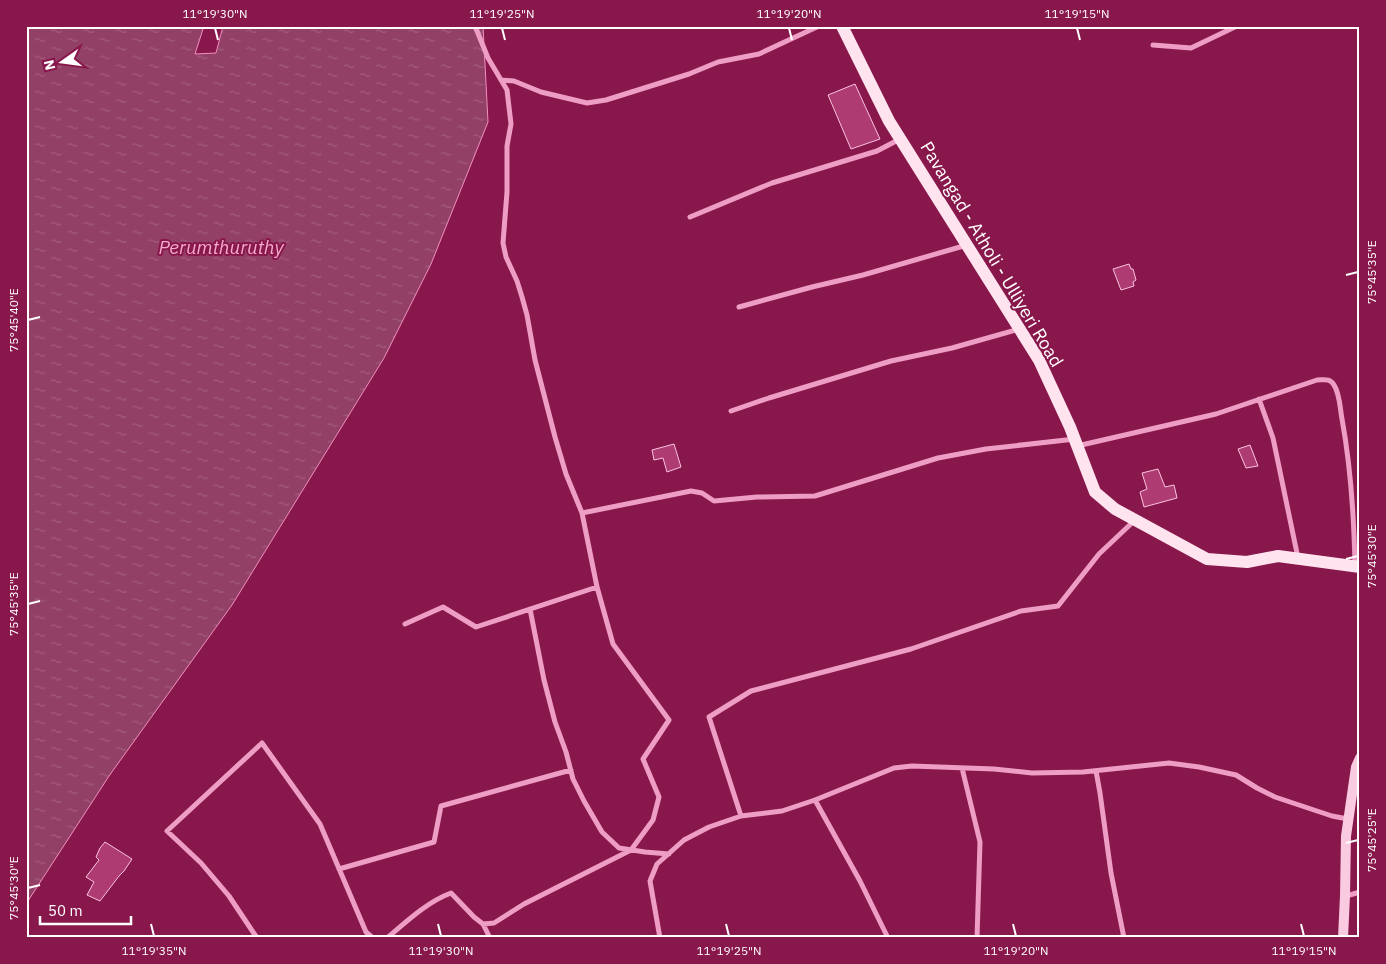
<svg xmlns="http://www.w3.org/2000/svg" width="1386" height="964" font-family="'IBM Plex Sans',sans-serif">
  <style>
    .water { fill: url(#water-ripples); stroke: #f190c0 }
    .building { fill: #af3b73; stroke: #fac3de }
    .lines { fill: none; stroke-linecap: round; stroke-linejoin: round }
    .street { stroke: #ee9dc4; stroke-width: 5 }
    .secondary { stroke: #facae0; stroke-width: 10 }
    .primary { stroke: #ffe4ef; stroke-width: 12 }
    .ticks { fill: none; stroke: #fff; stroke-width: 2 }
    .labels { text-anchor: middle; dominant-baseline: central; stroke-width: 4; stroke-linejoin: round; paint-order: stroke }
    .street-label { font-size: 18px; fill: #fff; stroke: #88174b }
    .water-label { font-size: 19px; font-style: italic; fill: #f5a9ce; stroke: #88174b }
    .neatline { fill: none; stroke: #fff; stroke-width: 2 }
    .ticks-label { font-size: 12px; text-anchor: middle; fill: #fff }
  </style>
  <defs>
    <pattern id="water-ripples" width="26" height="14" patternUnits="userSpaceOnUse" patternTransform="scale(1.25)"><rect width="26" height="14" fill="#934067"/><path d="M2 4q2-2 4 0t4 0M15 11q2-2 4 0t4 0" fill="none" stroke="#a35d7e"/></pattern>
  </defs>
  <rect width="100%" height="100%" fill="#88174b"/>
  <path class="water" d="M26,26H204L195,54L216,53L223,26H483L488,122L431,264L384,358L232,605L109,776L26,904Z"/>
  <path class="building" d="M855,84L880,139L851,149L828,95Z
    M1129,264L1131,269H1133L1136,280L1133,282L1134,286L1121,290L1113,269Z
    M674,444L681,467L667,472L663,458L654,460L652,450Z
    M1250,445L1258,466L1246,468L1238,449Z
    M1158,469L1165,487L1174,485L1177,498L1144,507L1140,492L1147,489L1142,473Z
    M105,842L132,859L124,871L119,876L100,901L87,895L94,882L86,877L99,860L96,857L100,848Z"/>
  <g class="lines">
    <path class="street" d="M1153,45L1191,48L1237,26
      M501,80L514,81L541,92L587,103L606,100L689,74L718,62L759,54L819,26
      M690,217L772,183L877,151L900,139
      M739,307L812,287L863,275L967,245
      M1259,399L1273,438L1298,558
      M731,411L769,398L891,361L952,348L1019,329
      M1077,446L1216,414L1317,380C1324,380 1330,378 1334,385C1340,394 1340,409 1342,419C1351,468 1354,517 1355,566
      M582,513L691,491L702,493L714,501L757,497L815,496L938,458L986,449L1075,439
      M530,609L544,680L555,722L566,752L573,779L584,801L602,832L619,848L645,852L669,854
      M405,624L443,607L476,627L597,587
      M962,768L980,842L977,938
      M1096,771L1100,793L1111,873L1124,938
      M815,800L860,881L888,938
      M741,816L709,717L751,691L911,649L1021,611L1058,606L1099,554L1135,520
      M339,869L434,842L441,806L571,770
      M1346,896L1360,892
      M483,924L490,938
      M257,938L229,896L201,863L167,831L262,743L320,824L366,932L373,938
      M387,938C407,921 427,902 451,893L474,917L483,924L494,923L524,904L631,850L653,820L659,797L643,759L669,720L613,644L597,587L582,513L566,474L555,437L535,360L527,315L522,297L517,281L506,257L503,243L507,192V146L511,124L507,90L488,58L475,26
      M660,938L650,881L657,864L684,840L709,827L741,816L782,811L815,800L894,768L912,766L994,769L1032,773L1083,772L1169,763L1199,767L1236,775L1257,788L1275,797L1332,816L1348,819"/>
    <path class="secondary" d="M1343,938L1345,896L1346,836L1356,767L1360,758"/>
    <path class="primary" d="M842,26L889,121L1039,360L1070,427L1095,492L1115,509L1207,559L1247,562L1278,556L1360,567"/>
  </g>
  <path class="ticks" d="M215,28L218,40M502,28L505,40M789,28L792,40M1077,28L1080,40M1346,275L1358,272M28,320L40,317M1346,559L1358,556M28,604L40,601M1346,843L1358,840M28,888L40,885M151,924L154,936M438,924L441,936M726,924L729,936M1013,924L1016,936M1301,924L1304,936"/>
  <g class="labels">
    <g class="street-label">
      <text transform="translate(992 254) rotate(59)">Pavangad - Atholi - Ulliyeri Road</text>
    </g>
    <g class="water-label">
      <text x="221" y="247">Perumthuruthy</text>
    </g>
  </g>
  <rect width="1386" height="964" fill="none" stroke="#88174b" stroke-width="55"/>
  <g transform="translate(62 62) rotate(256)" stroke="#88174b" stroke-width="4" paint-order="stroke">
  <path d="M0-4L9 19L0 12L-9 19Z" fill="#ffffff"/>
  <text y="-8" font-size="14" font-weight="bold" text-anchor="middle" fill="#ffffff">N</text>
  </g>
  <path d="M40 916v8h91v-8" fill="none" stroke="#ffffff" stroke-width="2.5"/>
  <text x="48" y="916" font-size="15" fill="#ffffff" stroke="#88174b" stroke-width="4" paint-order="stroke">50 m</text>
  <rect x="28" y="28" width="1330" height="908" class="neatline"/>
  <g class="ticks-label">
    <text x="215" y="18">11°19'30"N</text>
    <text x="502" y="18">11°19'25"N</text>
    <text x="789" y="18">11°19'20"N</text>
    <text x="1077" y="18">11°19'15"N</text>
    <text transform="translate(1372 272) rotate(-90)" y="4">75°45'35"E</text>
    <text transform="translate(14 320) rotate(-90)" y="4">75°45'40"E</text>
    <text transform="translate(1372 556) rotate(-90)" y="4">75°45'30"E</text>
    <text transform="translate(14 604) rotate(-90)" y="4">75°45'35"E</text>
    <text transform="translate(1372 840) rotate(-90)" y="4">75°45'25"E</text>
    <text transform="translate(14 888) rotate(-90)" y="4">75°45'30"E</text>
    <text x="154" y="955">11°19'35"N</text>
    <text x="441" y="955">11°19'30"N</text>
    <text x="729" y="955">11°19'25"N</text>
    <text x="1016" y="955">11°19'20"N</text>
    <text x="1304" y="955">11°19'15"N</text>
  </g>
</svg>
